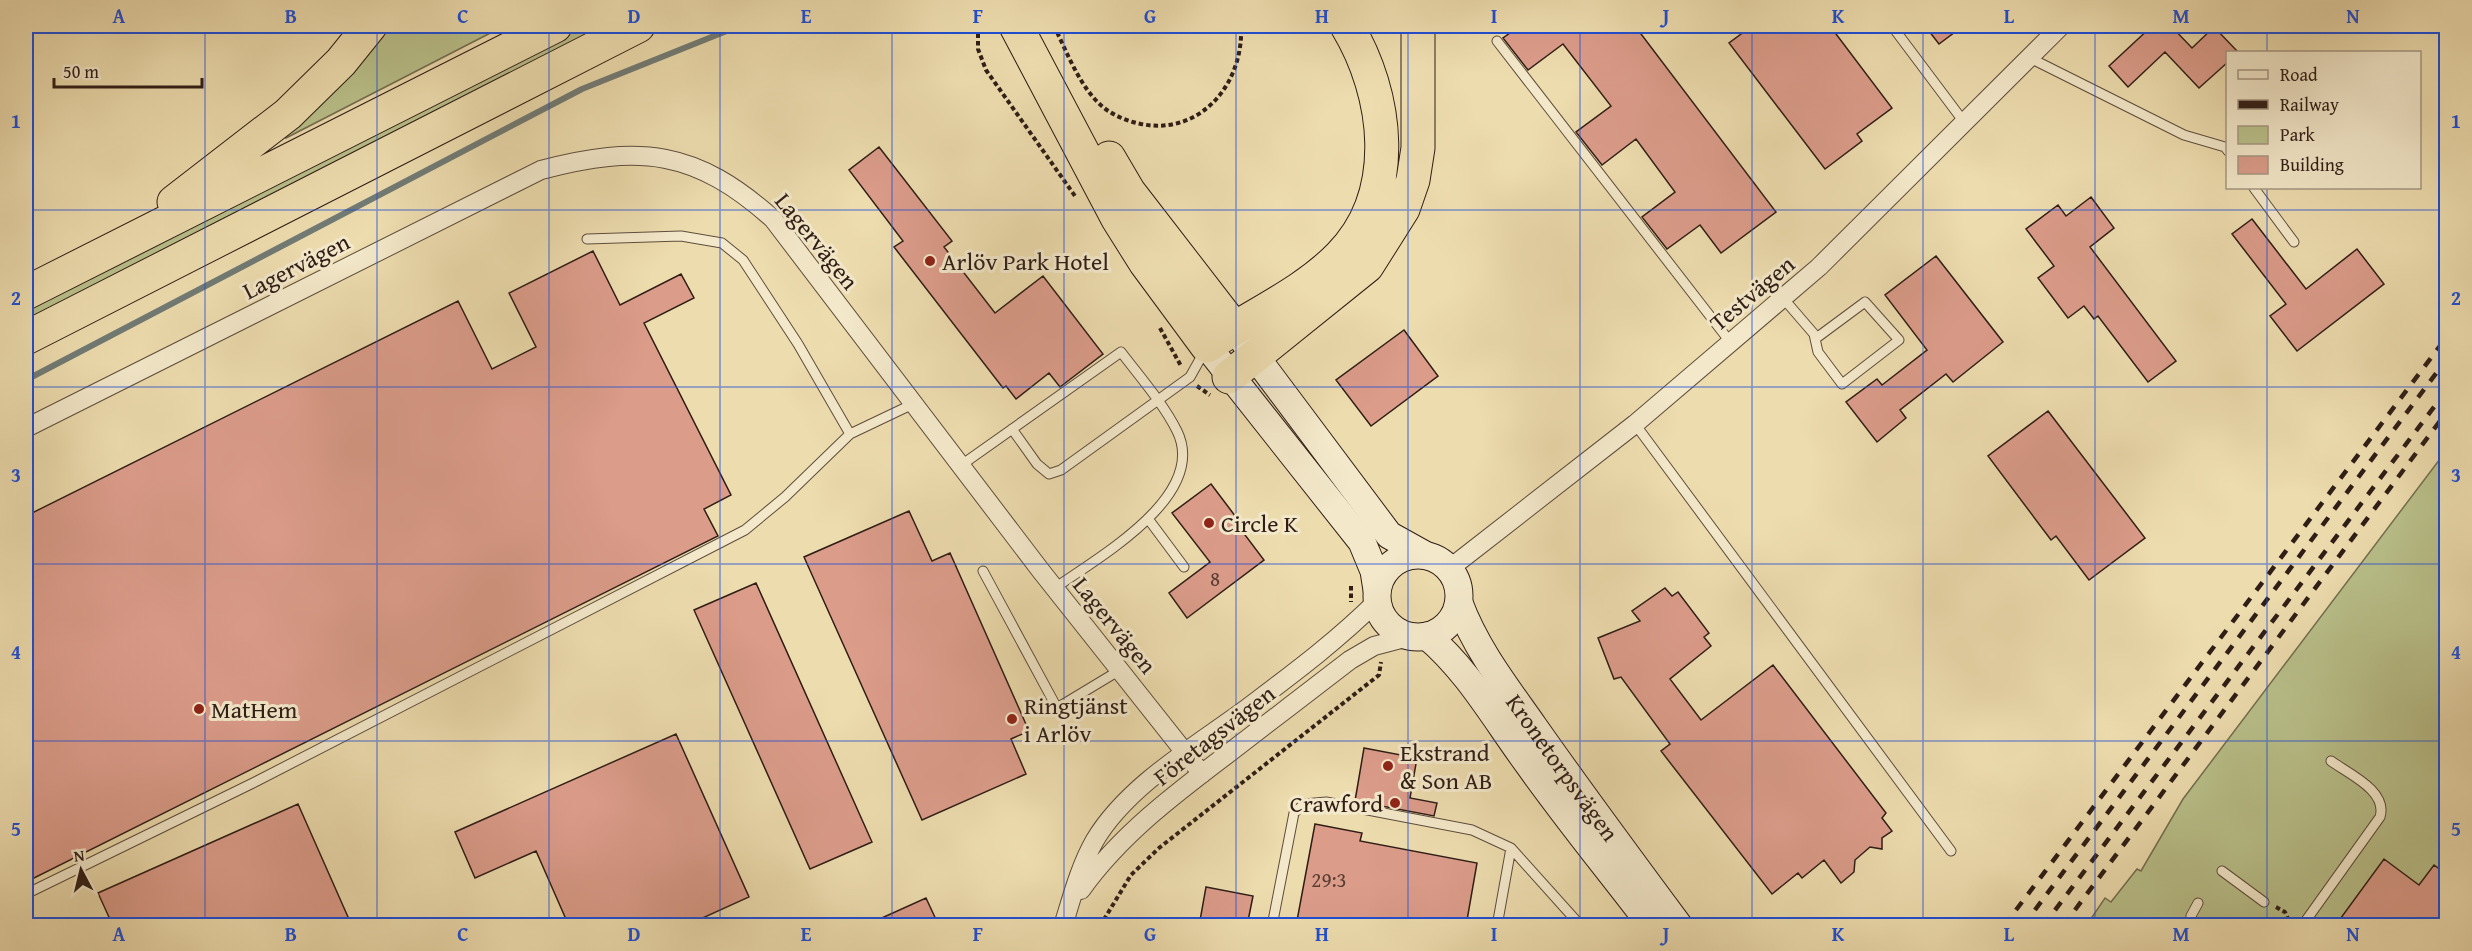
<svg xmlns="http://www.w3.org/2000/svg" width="2472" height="951" font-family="'Gentium Book Plus',serif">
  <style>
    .green { fill: #b9c08a; stroke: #746e50; stroke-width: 1.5 }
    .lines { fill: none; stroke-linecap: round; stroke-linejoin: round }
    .stream { stroke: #717b75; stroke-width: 6 }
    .building { fill: #db9c8a; stroke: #2f1d16; stroke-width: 1.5 }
    .lane-casing { stroke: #5e4d3c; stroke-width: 11 }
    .street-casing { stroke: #5e4d3c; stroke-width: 20 }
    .secondary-casing { stroke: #2f1d16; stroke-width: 29 }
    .highway-casing { stroke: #2f1d16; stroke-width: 35 }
    .path { stroke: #2f1d16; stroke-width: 4; stroke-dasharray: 4.5 3; stroke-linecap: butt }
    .lane { stroke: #f3e8ca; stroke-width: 9 }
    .street { stroke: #f3e8ca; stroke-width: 18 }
    .secondary { stroke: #f3e8ca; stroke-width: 27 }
    .highway { stroke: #eddcae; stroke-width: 33 }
    .rail { stroke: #2f1d16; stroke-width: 4.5; stroke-dasharray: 10 10; stroke-linecap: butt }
    .grid { fill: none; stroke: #1d4ed8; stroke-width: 1.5; stroke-opacity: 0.55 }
    .poi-dot { fill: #8f2418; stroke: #f3e8ca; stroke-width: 2 }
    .labels { text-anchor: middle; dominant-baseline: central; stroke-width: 6; stroke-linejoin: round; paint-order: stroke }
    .number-label { font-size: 21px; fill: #5a3d33 }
    .street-label { font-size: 24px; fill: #2f1d16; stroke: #f3e8ca }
    .poi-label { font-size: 24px; fill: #2f1d16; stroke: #f3e8ca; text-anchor: start }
    .neatline { fill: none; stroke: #1d4ed8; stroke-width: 2 }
    .grid-label { font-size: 20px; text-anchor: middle; font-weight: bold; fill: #1d4ed8 }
  </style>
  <rect width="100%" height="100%" fill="#eddcae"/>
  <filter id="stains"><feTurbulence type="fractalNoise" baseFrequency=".00333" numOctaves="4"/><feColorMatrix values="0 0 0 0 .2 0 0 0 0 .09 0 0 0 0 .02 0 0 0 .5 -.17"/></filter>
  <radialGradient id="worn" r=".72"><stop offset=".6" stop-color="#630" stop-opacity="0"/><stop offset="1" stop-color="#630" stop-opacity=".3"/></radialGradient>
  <path class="green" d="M388,26H504L286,138L281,134L345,79Z
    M577,26H605L26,323V308Z
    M2446,451V925L2086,926L2105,898L2111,902L2137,869L2141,871L2183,799Z"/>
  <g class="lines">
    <path class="stream" d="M26,380L582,89L739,26"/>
  </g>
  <path class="building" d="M1520,26H1635L1776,212L1721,253L1700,225L1667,249L1642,217L1675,192L1636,139L1602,165L1576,132L1611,106L1563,44L1528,70L1503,38Z
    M1752,26H1775L1780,32L1788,26H1830L1892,108L1857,134L1862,141L1825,169L1729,43Z
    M1925,26H1963L1939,44Z
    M2152,26H2171L2192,48L2214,27L2238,52H2228V62L2199,88L2165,52L2128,87L2109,66Z
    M879,147L952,241L944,247L995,313L1043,276L1103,354L1060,387L1049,373L1016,399L1006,386L1003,388L894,247L903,241L849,170Z
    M2091,197L2114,228L2090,247L2176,361L2148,382L2098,316L2094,319L2084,306L2068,318L2038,278L2054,266L2026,229L2058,205L2066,216Z
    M2252,219L2306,289L2357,249L2384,284L2297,351L2270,316L2286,304L2232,234Z
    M593,251L620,305L681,274L694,298L644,323L731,495L704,509L718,536L26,882V516L458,301L492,369L536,347L509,293Z
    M1936,256L2003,342L1953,382L1946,374L1900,410L1906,418L1877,442L1846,402L1877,379L1882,385L1927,350L1885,295Z
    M1404,330L1438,376L1371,426L1336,380Z
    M2048,411L2145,538L2089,580L2056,536L2051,540L1988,456Z
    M1211,484L1245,529L1242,531L1264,560L1187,618L1169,593L1210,562L1172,513Z
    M909,511L932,561L950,553L1029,731L1011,739L1026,774L922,820L804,557Z
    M756,583L872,842L810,869L694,610Z
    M1665,588L1672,596L1678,592L1709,633L1704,637L1711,646L1670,679L1701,720L1773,665L1886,813L1882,818L1892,831L1882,838V849L1870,847L1855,860L1854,872L1841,883L1824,860L1802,878L1798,873L1772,894L1661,751L1670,744L1621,677L1614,679L1598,638L1640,621L1632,611Z
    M676,734L749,897L685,926H569L536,851L475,878L455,832Z
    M1364,748L1417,758L1410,798L1437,803L1434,816L1355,801Z
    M298,804L352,926H113L98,893Z
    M1315,824L1362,833L1360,841L1477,863L1466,926H1296Z
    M2384,859L2419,885L2434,865L2446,874V926H2335Z
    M1206,887L1253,896L1247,926H1199Z
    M926,898L939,926H864Z"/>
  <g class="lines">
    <defs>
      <path id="lane" d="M1892,26L1964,122
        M2439,26L2446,35
        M1497,41L1731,343
        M2028,57L2184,135L2225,147L2228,151
        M2254,188L2294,242
        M587,239L681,236L722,243L743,260L798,344L850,434
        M1783,298L1814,334L1818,352L1842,384L1899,340L1865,302L1815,339
        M1635,424L1951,851
        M1012,429L1037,464L1049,474L1061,470L1190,377L1204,352
        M960,466L1121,352C1140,377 1163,403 1177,431C1209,496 1097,558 1055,588
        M1149,520L1184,567
        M983,571L1057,708L1120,670
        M2222,871L2264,902
        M26,894L255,782L745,530L785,497L850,434L913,404
        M1272,926L1294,813L1304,804L1326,802L1472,830L1511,848L1581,926
        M1497,926L1511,848
        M2190,926L2191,916L2198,903
        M2302,926L2380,817C2388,791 2349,774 2331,761"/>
      <path id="street" d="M26,428L541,170C640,144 696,150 773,219L1041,571L1202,774
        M1449,569L1635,424L1819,267L2061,26
        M1081,890C1120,835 1176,793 1229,753C1269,722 1310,691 1350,660L1374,646L1412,636
        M1063,926C1072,897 1080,866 1095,840C1128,785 1196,746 1246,709C1291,675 1337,641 1377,601"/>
      <g id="secondary">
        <path d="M1234,328L1389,535L1425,555"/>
        <path d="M1207,346L1362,542L1374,571L1377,590"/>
        <circle cx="1418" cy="596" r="41"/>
        <path id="s1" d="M1459,603C1476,649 1506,687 1534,727C1581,794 1630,860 1679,926"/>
        <path d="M1427,636C1468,670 1497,722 1529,765C1568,820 1611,872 1652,926"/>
      </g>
      <path id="highway" d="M1016,26L1118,219L1145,262L1207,346C1250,316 1303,294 1340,256C1401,194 1388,94 1347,26
        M1109,158L1129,192L1234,328
        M174,202L288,114L341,62L370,26
        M26,293L555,26
        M26,338L638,26
        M1229,377L1367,266L1403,209L1413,180L1418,148V26"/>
    </defs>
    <use href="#lane" class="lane-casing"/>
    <use href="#street" class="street-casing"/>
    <use href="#secondary" class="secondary-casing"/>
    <use href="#highway" class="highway-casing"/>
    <path class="path" d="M978,26V49L986,70L1075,196
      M1054,26C1067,52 1080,88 1103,107C1114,116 1127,121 1141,124C1201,136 1244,83 1241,26
      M1160,328L1181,366
      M1197,386L1210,395
      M1351,586V602
      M2276,907L2285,912L2289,921
      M1100,926L1131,875L1159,848L1379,675L1381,662"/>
    <use href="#lane" class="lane"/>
    <use href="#street" class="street"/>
    <use href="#secondary" class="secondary"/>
    <use href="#highway" class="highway"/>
    <path class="rail" d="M2004,926L2446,338
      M2023,926L2446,360
      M2043,926L2446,391
      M2063,926L2446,413"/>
  </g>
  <path class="grid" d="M205,26V926M377,26V926M549,26V926M720,26V926M892,26V926M1064,26V926M1236,26V926M1408,26V926M1580,26V926M1752,26V926M1923,26V926M2095,26V926M2267,26V52M2267,188V926M26,210H2446M26,387H2446M26,564H2446M26,741H2446"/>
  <g class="poi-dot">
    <circle cx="930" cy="261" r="6"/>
    <circle cx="1209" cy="523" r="6"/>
    <circle cx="199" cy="709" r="6"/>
    <circle cx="1012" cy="719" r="6"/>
    <circle cx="1388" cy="766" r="6"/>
    <circle cx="1395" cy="803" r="6"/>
  </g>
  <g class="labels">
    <g class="number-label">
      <text x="1215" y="578">8</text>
      <text x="1329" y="879">29:3</text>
    </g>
    <g class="street-label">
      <text transform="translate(817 241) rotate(51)">Lagervägen</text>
      <text transform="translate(296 266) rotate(-27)">Lagervägen</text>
      <text transform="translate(1752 293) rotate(-40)">Testvägen</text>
      <text transform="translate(1115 625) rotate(51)">Lagervägen</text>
      <text transform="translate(1214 735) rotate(-38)">Företagsvägen</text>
      <text stroke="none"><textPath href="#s1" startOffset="195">Kronetorpsvägen</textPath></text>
    </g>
    <g class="poi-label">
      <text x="942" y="261">Arlöv Park Hotel</text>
      <text x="1221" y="523">Circle K</text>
      <text x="1024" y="705">Ringtjänst<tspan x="1024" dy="28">i Arlöv</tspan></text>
      <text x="211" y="709">MatHem</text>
      <text x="1400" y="752">Ekstrand<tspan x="1400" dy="28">&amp; Son AB</tspan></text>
      <text x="1383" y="803" text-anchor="end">Crawford</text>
    </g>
  </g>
  <rect width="2472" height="951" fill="none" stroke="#eddcae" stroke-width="66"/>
  <rect x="2226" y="51" width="195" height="138" fill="#f3e8ca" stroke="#a59782" stroke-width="1.5"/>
  <rect x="2238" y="70" width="30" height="9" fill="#f3e8ca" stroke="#a59782" stroke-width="1.5"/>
  <text x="2280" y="81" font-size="18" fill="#2f1d16">Road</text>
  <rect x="2238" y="100" width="30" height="9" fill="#2f1d16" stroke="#a59782" stroke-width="1.5"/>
  <text x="2280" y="111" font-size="18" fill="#2f1d16">Railway</text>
  <rect x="2238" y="126" width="30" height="18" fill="#b9c08a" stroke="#a59782" stroke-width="1.5"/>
  <text x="2280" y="141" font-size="18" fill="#2f1d16">Park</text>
  <rect x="2238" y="156" width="30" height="18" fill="#db9c8a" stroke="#a59782" stroke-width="1.5"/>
  <text x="2280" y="171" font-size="18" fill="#2f1d16">Building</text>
  <g transform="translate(81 870) rotate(353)" stroke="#f3e8ca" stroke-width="4.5" paint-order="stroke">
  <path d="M0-4.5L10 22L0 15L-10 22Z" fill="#2f1d16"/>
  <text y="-9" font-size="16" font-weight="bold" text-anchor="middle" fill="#2f1d16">N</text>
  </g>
  <path d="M54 78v9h148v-9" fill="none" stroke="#2f1d16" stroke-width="3"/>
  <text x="63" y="78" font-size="18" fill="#2f1d16" stroke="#f3e8ca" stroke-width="4.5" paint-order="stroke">50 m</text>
  <rect x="33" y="33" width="2406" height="885" class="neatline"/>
  <g class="grid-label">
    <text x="119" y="23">A</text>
    <text x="291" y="23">B</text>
    <text x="463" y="23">C</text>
    <text x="634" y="23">D</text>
    <text x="806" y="23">E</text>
    <text x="978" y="23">F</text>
    <text x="1150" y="23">G</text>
    <text x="1322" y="23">H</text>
    <text x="1494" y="23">I</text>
    <text x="1666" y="23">J</text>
    <text x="1838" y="23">K</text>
    <text x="2009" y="23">L</text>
    <text x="2181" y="23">M</text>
    <text x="2353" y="23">N</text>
    <text x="16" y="128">1</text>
    <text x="2456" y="128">1</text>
    <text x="16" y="305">2</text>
    <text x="2456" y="305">2</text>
    <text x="16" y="482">3</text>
    <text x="2456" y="482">3</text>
    <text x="16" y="659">4</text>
    <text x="2456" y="659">4</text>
    <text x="16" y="836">5</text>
    <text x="2456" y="836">5</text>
    <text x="119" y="941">A</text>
    <text x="291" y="941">B</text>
    <text x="463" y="941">C</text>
    <text x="634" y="941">D</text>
    <text x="806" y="941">E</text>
    <text x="978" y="941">F</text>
    <text x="1150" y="941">G</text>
    <text x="1322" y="941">H</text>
    <text x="1494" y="941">I</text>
    <text x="1666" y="941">J</text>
    <text x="1838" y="941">K</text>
    <text x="2009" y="941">L</text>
    <text x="2181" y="941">M</text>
    <text x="2353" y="941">N</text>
  </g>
  <rect width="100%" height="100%" filter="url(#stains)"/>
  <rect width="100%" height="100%" fill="url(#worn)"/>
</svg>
